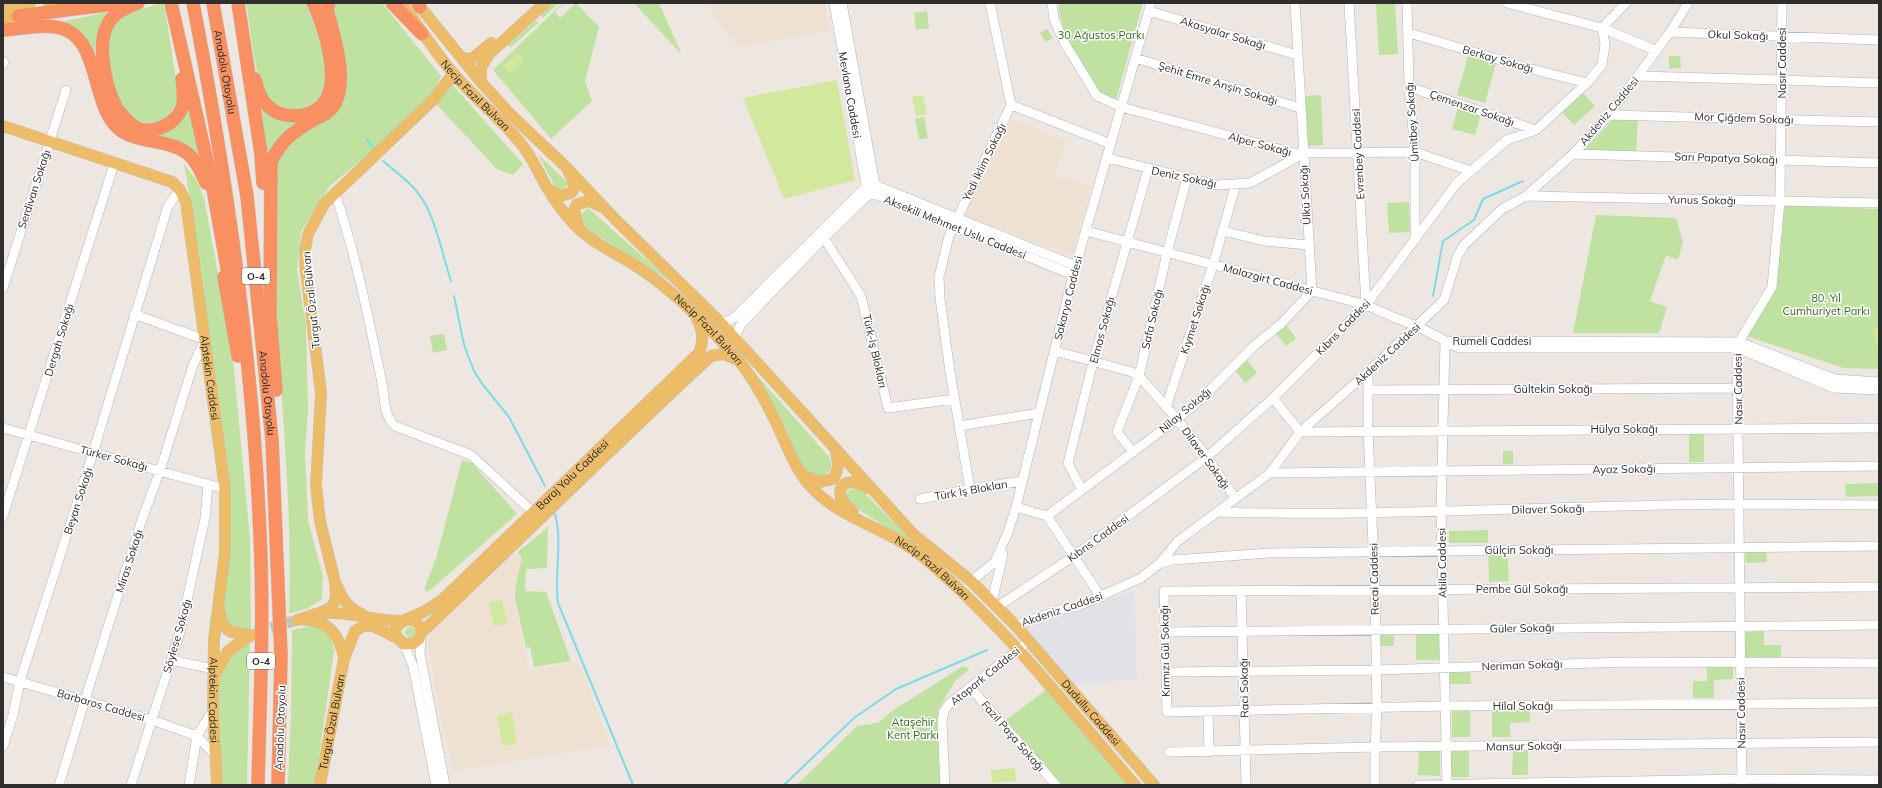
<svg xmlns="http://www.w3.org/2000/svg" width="1882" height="788" font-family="Mulish,sans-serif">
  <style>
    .industrial { fill: #e2e1e7 }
    .education { fill: #eee1d2 }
    .green { fill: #bfe2a0 }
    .pitch { fill: #d2e89d }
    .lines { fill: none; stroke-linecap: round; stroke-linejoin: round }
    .stream { stroke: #7adbea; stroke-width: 2 }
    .major-tunnel { stroke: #c8c2bd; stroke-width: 11; stroke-dasharray: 11 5.5; stroke-linecap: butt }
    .minor-casing { stroke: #b1b5bd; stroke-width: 10 }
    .major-casing { stroke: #c4c4c4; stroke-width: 12 }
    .highway-casing { stroke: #c4c4c4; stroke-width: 14 }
    .minor { stroke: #fff; stroke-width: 9 }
    .major { stroke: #ecbc69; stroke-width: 11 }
    .highway { stroke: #f89062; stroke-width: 13 }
    .labels { text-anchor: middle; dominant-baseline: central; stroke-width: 3; stroke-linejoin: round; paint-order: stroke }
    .shield { fill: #fff; stroke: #6d6d6d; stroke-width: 1 }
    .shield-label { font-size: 10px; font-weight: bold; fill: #2e2e2e }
    .street-label { font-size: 11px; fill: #2e2e2e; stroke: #fff }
    .park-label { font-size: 11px; fill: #386a1e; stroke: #fff }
  </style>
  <rect width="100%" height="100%" fill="#eee7e1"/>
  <path class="industrial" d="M1134,591L1137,679L1074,684L1022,628Z"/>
  <path class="education" d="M704,3H825L829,31L738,47Z
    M1012,118L1066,142L1054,176L1091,186L1072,256L963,216Z
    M522,546L524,561L513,587L514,599L529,671L579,661L610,745L453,771L435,689L428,641L435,628Z"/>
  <path class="green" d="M161,3H164L179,98C171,115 163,127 143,122C139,121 134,121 131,118C112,100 97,44 116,22C124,13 149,7 161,3Z
    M246,3H305C314,22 329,61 326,82C321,113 282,121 265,95C255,80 250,24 246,3Z
    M333,3H382L441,76L436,88L396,131L330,186L301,231L297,269L306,325L308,410L305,451L308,520L323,577L322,599L308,608L289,614C292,528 285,443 279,357C276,296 275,235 274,175L279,156L291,142L314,127L338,106Z
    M553,3H559L543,18L540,14Z
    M563,3H565L555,12L560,18L576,3L599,27L585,81L592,101L551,139L493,70Z
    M634,3H659L682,55Z
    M1059,3H1143L1116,99L1100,93C1086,71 1057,29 1059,3Z
    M1376,3H1395L1398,54L1379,55Z
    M112,11C97,26 95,36 95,57L61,22Z
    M927,11L929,28L916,30L914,13Z
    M536,20L538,23L510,48L508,45Z
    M1047,29L1053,38L1046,42L1040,33Z
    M1468,56L1496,63L1485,103L1457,95Z
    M1669,56H1680L1681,68L1669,69Z
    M451,83L523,164L513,175L497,169L436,104Z
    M1582,92L1595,106L1574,125L1561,111Z
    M1321,95L1323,145L1307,146L1304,96Z
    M258,101L302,122L267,167Z
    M187,103L202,162L151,135Z
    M1458,107L1481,114L1475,135L1452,129Z
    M924,117L928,138L919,140L915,119Z
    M1613,120H1638L1636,152L1586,150V148Z
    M538,154L568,183L563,191L556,189Z
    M184,164L196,179L204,198L232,349L250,539L251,630C238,629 230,628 223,615L229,519L224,451L200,257Z
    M1409,202L1410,232L1389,233L1387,203Z
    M1782,205L1879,209V369L1844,368L1746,336L1775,288Z
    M588,208L674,284L583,226C580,218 580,213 588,208Z
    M1596,215L1676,218L1683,242L1678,260L1666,255L1650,301L1667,307L1659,333H1573Z
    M1286,325L1296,338L1286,346L1276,334Z
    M444,334L447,350L433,353L430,336Z
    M1247,360L1257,373L1245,383L1235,370Z
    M754,372L830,458C836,477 815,483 805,470C798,461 789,434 783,423C774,405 764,389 754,372Z
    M1689,431H1704V462H1689Z
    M1503,451H1513V464H1503Z
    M462,460L472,463L517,514L428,592L424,589L436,559Z
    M1879,483V496L1846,497L1845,484Z
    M855,489L861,490L920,548L851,505L847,500L845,494L849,490Z
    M548,527L547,568L526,569L525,591L546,592L571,661L534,667L530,647L526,648L515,598V588L522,558L518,552Z
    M1488,530V543H1449V531Z
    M1766,546L1767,562L1746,563L1745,547Z
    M1507,549L1509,581L1489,582L1488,550Z
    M316,625L331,632L334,651L315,785H288L291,712L292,630Z
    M405 632a5 5 0 1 1 10 0a5 5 0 1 1-10 0Z
    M1416,629H1439V660H1416Z
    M1379,630H1394V646H1379Z
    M1764,631V645H1781V657H1745V632Z
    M250,642L247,785H222L218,680L229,658L241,646Z
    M1707,665H1733V679L1714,680V698H1693V681H1707Z
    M963,666L970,669L955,681L938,710L941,785H797L857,726L878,723L892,711Z
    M1470,667L1471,684H1450L1449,668Z
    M1047,689L1128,785H1062L1006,720Z
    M1492,708H1530V722L1510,723V737H1492Z
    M1452,709H1470V737H1452Z
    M1419,748L1440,749V776L1418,775Z
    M1450,748H1469V777H1450Z
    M1513,748H1528V775H1512Z"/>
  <path class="pitch" d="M518,54L525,61L510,74L503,66Z
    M837,80L855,180L784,199L743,98Z
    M923,95L927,114L916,116L912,97Z
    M1879,327V354L1873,328Z
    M502,600L507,624L494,626L489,603Z
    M512,712L517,743L503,746L497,716Z
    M1015,768L1016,781L992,783L991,770Z"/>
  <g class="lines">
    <path class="stream" d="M366,138L375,150
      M383,161C396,172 413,184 423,200C436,221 443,257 451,281
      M454,296L464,345L474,371L483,385L509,417L545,486
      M1433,296L1443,241L1474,220L1483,199L1523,181
      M555,514C563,543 554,573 558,603L633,785
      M784,785L854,718L896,689L987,650"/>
    <path class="major-tunnel" d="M255,633L297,620"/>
    <defs>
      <path id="minor" d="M834,3L867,191L1073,275
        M1052,3L1054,19L1064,42L1097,96L1121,107L1294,153L1415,152L1471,171
        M1295,3L1312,291
        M1349,3L1366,305
        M1407,3L1409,87L1415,152V240
        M1507,3L1602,28L1657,51
        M1149,11L1297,55
        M1670,32L1879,40
        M1409,33L1524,67L1587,83
        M1135,58L1300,108
        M3,64L4,62
        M1639,76L1879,83
        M1409,87L1536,130
        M1011,105L1111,144
        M1609,115L1879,122
        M1573,154L1879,163
        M1107,158L1217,185L1250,183L1303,154
        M335,193C356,255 369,320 382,383C385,398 383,415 395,426L471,455L534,513
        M1526,196L1879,203
        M1086,231L1366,305L1393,317L1417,326L1459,348H1737L1834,388L1879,390
        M1223,231L1264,241L1308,245
        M824,238L861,296L888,408L954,399
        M3,288L66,90
        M719,321H728L734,318L870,183L1076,266
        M1445,341L1441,511L1447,785
        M1446,341L1739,342L1835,379L1879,382
        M739,343L736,336L741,324L824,238L864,199L876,190L842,3
        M1055,351L1132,372L1139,376L1177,419L1207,457L1235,498
        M1368,372V430L1375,590L1377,709L1375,747V785
        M1368,390L1738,388
        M1273,398L1300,432
        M1166,407L1213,265L1236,184
        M959,426L1039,413
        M3,428L225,489
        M1300,432L1879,428
        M1133,452L1117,432L1139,376L1167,253L1187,178
        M1270,473L1879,466
        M970,489L950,372L940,298L939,277L949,236L1011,105L990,3
        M1082,490L1068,463L1093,362L1148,169
        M920,499L970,489L1022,481
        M1016,507L1047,516L1101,597
        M1217,512C1391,517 1565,505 1739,504C1786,504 1832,505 1879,505
        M3,516L114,164
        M1047,516L1177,419L1200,400L1255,345L1281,324L1312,291
        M1160,563L1173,560L1269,553L1879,546
        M971,581L995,562L1008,532L1016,507L1073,275L1151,3
        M1879,587L1164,591L1167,712L1445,706L1879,703
        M1241,590L1246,785
        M992,602L1003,554
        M997,607L1074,556L1207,457L1273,398L1366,305L1457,183L1507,140L1536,130L1587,83L1602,65L1605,44L1602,28L1626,3
        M1015,625L1069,607H1076L1141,578L1160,563L1178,541L1270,473L1300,432L1368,372L1444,300L1458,255L1464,245L1502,209L1526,196L1573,154L1609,115L1670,32L1688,3
        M1165,632L1879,625
        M421,636L420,653L422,664L445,785
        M404,644L413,666L436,785
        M171,660L213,669
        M1166,672L1376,670L1629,662L1879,663
        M3,677L152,720L197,736L215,755
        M970,687L1056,785
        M1208,711L1209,752
        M3,746L13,715L20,681L93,453L168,206L180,190
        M1169,752L1375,747L1879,742
        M59,785L85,700L142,519L160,471L193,365L205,340L134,314
        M131,785L180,632L205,518L208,484
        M189,785L197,736L213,710
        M945,785L942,721L944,711L949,704L1029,641
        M1418,785L1742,779L1879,780
        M1742,785L1737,348L1739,342L1772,287L1780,201L1782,3"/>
      <g id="major">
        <path id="s1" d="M401,3C419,26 434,51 453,73C473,97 498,116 518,140C531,154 537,170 546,186C555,201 567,218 579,229C597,246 620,255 639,268C677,293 709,326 739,361C756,382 769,407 780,431C789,451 797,472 812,488C842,520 890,529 923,557C1003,624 1067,707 1135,785"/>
        <path id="s2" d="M417,3L481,82L509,113L565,166L616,220L719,321L914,535L971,581L1015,625L1154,785"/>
        <path d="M48,8L65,3"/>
        <path d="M3,11L30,3"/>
        <path d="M3,21L25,14"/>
        <path d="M463,59L473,58L491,43"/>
        <path d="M481,82V68L489,54L545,3"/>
        <path id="s3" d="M3,126L172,182L180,190L186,202L225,489V553L214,639L213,710L217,785"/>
        <path d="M550,190L560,196L571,193L574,189L572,177L569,173"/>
        <path d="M578,225L574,210L577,204L589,201L600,206"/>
        <path d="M802,475L820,482L833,479C840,468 838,460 835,448"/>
        <path d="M853,512C850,509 844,505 842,500C834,481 854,478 867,488"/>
        <path d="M337,586C343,600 348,608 362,614"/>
        <path d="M220,612C222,634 233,633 251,635"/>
        <path d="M320,613L332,607L336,598L335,582L320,521L316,485L321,393L305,264V249L308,234L324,204L434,99L453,74"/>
        <path id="s4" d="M406,619C418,620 425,628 419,639L414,643L404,644C381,626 410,618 423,612C429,609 435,604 441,601L699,353C704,340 703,331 697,319"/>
        <path d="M297,620C304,618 313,614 321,613C348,611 375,621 402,621"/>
        <path d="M305,620C329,620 340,637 344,658"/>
        <path d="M422,632C519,541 613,446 711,356L723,354L735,359"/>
        <path d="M215,674L228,651L251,635"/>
        <path id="s5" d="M320,785L344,659L355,631L363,626H373L399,639"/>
      </g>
      <g id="highway">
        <path d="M138,3C129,6 118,11 112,18C94,38 105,85 116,107C119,113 127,120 132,125C150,138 180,124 183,103C184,95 183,86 182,79"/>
        <path d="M171,3L212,183L230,285"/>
        <path d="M193,3C227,179 253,357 260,536C264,619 260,702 258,785"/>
        <path id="s6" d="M213,3L247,196L272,440L281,656L278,785"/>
        <path d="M238,3L261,154L263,183"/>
        <path d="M392,3L422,34"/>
        <path d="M418,3L420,7"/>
        <path d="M18,16L122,3"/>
        <path d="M3,30C22,29 48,22 66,30C98,43 93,101 115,125C133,145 165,137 187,153C196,160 202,173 206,183"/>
        <path d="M255,79C257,87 260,98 266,104C281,122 316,119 327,98C339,73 324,26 313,3"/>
        <path d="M224,277L238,356"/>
        <path d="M276,390L270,314L271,162C282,139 292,133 313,120C318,118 325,115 329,111C352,91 334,35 327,10L329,3"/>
      </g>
    </defs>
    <use href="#minor" class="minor-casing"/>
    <use href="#major" class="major-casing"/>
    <use href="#highway" class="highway-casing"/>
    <use href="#minor" class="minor"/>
    <use href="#major" class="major"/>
    <use href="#highway" class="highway"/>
  </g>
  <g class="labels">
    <g class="shield">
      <rect x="242" y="268" width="28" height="16" rx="3"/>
      <rect x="247" y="653" width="28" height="16" rx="3"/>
    </g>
    <g class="shield-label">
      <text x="256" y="276">O-4</text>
      <text x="261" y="661">O-4</text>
    </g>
    <g class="street-label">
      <text transform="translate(1223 33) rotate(17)">Akasyalar Sokağı</text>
      <text transform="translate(1738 35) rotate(2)">Okul Sokağı</text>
      <text transform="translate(1498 59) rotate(16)">Berkay Sokağı</text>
      <text transform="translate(1782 63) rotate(-90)">Nasır Caddesi</text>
      <text stroke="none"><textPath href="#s6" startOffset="70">Anadolu Otoyolu</textPath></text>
      <text transform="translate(1218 83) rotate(17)">Şehit Emre Anşin Sokağı</text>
      <text stroke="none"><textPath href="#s1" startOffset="119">Necip Fazıl Bulvarı</textPath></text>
      <text transform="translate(850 95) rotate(80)">Mevlana Caddesi</text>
      <text transform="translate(1472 108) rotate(19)">Çemenzar Sokağı</text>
      <text transform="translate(1609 111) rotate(-50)">Akdeniz Caddesi</text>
      <text transform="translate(1744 118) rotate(2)">Mor Çiğdem Sokağı</text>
      <text transform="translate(1412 122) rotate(-94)">Ümitbey Sokağı</text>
      <text transform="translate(1260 144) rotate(15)">Alper Sokağı</text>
      <text transform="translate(1358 154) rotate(-93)">Evrenbey Caddesi</text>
      <text transform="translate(1726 158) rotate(2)">Sarı Papatya Sokağı</text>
      <text transform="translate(984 162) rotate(-64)">Yedi İklim Sokağı</text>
      <text transform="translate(1184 177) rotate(12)">Deniz Sokağı</text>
      <text transform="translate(34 189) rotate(-72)">Serdivan Sokağı</text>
      <text transform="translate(1305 195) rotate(-93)">Ülkü Sokağı</text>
      <text transform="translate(1702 200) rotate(1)">Yunus Sokağı</text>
      <text transform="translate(955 227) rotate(22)">Aksekili Mehmet Uslu Caddesi</text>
      <text transform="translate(1268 279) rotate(15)">Malazgirt Caddesi</text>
      <text transform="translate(1068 298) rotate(-76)">Sakarya Caddesi</text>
      <text transform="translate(311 300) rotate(-96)">Turgut Özal Bulvarı</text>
      <text transform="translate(1152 319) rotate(-77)">Safa Sokağı</text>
      <text transform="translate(1195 319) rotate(-72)">Kıymet Sokağı</text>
      <text transform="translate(1343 327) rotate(-46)">Kıbrıs Caddesi</text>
      <text stroke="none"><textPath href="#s1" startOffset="454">Necip Fazıl Bulvarı</textPath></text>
      <text transform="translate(1102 330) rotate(-75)">Elmas Sokağı</text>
      <text transform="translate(59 340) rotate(-73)">Dergah Sokağı</text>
      <text x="1492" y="341">Rumeli Caddesi</text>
      <text transform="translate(875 351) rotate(77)">Türk-İş Blokları</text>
      <text transform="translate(1387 354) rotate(-43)">Akdeniz Caddesi</text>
      <text stroke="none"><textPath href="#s3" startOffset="380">Alptekin Caddesi</textPath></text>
      <text x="1553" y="389">Gültekin Sokağı</text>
      <text transform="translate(1738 389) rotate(-91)">Nasır Caddesi</text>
      <text stroke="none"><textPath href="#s6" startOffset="394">Anadolu Otoyolu</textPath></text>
      <text transform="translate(1185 410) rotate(-40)">Nilay Sokağı</text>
      <text x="1624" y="429">Hülya Sokağı</text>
      <text transform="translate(114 458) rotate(15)">Türker Sokağı</text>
      <text transform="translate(1206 458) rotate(54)">Dilaver Sokağı</text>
      <text transform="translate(1624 469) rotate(-1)">Ayaz Sokağı</text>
      <text stroke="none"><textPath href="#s4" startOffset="300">Baraj Yolu Caddesi</textPath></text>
      <text transform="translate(971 490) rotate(-10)">Türk İş Blokları</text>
      <text transform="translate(78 501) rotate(-72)">Beyan Sokağı</text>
      <text transform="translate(1548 509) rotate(-1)">Dilaver Sokağı</text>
      <text transform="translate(1098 538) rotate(-36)">Kıbrıs Caddesi</text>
      <text x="1519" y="550">Gülçin Sokağı</text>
      <text transform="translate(129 561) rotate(-72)">Miras Sokağı</text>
      <text transform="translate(1442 563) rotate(-91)">Atilla Caddesi</text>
      <text stroke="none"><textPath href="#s1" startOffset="790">Necip Fazıl Bulvarı</textPath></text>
      <text transform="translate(1374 579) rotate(-91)">Recai Caddesi</text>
      <text x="1522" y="589">Pembe Gül Sokağı</text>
      <text transform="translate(1062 609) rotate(-19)">Akdeniz Caddesi</text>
      <text transform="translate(1522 628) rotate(-1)">Güler Sokağı</text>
      <text transform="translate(177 636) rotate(-74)">Söylese Sokağı</text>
      <text transform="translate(1165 651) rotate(-91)">Kırmızı Gül Sokağı</text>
      <text transform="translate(1522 665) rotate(-2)">Neriman Sokağı</text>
      <text transform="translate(985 676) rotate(-39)">Atapark Caddesi</text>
      <text transform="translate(1244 688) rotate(-91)">Raci Sokağı</text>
      <text stroke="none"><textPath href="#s3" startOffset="704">Alptekin Caddesi</textPath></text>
      <text transform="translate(101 705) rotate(16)">Barbaros Caddesi</text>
      <text x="1523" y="706">Hilal Sokağı</text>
      <text stroke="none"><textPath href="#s2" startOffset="980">Dudullu Caddesi</textPath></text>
      <text transform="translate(1741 713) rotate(-91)">Nasır Caddesi</text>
      <text stroke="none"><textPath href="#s5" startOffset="64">Turgut Özal Bulvarı</textPath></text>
      <text transform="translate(280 728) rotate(-88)">Anadolu Otoyolu</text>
      <text transform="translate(1013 736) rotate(49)">Fazıl Paşa Sokağı</text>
      <text transform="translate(1524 746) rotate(-1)">Mansur Sokağı</text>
    </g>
    <g class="park-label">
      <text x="1101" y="35">30 Ağustos Parkı</text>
      <text x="1826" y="298">80. Yıl<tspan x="1826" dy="13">Cumhuriyet Parkı</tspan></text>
      <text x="913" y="722">Ataşehir<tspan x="913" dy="13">Kent Parkı</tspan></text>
    </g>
  </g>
  <rect width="1882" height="788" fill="none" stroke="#2e2e2e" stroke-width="8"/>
</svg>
